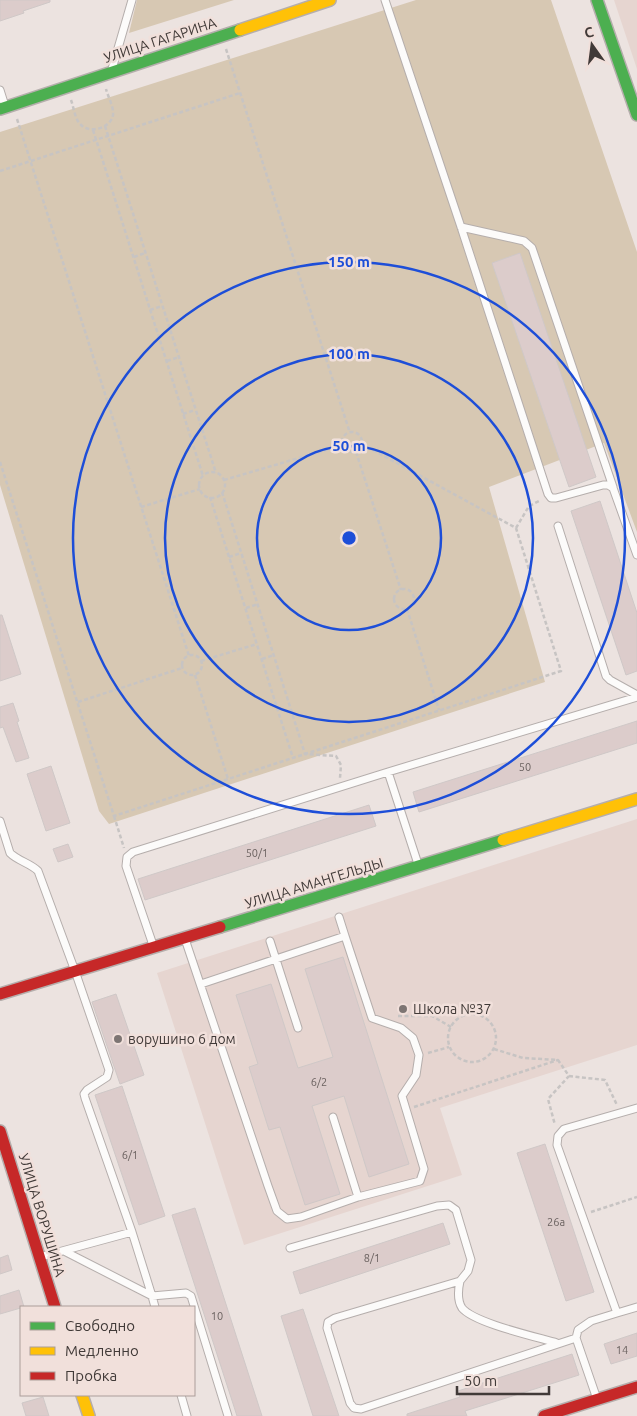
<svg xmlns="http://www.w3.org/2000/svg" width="637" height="1416" font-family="Ubuntu,sans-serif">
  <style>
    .built { fill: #e6d5d0 }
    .green { fill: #d7c8b3 }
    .building { fill: #dccccb; stroke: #cfc8c7 }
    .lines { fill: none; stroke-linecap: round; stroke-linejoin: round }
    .lane-casing { stroke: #b5aeac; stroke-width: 9 }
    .fast-casing { stroke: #b5aeac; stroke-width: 14 }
    .slow-casing { stroke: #b5aeac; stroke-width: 14 }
    .jam-casing { stroke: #b5aeac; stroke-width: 14 }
    .path { stroke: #c7c4c3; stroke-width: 2.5; stroke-dasharray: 4 2.5; stroke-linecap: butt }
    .lane { stroke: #fcfbfa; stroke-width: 7 }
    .fast { stroke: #4caf50; stroke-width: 11 }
    .slow { stroke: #ffc107; stroke-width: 11 }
    .jam { stroke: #c62828; stroke-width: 11 }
    .ring { fill: none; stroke: #1d4ed8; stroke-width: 2.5 }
    .poi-dot { fill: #7d7573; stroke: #f1e0db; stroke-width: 2 }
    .labels { text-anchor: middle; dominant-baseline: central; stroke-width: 5; stroke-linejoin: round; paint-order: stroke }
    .number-label { font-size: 11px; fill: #6b6260 }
    .street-label { font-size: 14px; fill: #413a38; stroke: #f1e0db }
    .poi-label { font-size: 14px; fill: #413a38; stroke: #f1e0db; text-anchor: start }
    .centre { fill: #1d4ed8; stroke: #f1e0db; stroke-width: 2.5 }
    .ring-label { font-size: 15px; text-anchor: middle; font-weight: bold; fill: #1d4ed8; stroke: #f1e0db; stroke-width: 5; stroke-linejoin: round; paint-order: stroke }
  </style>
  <rect width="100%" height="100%" fill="#ece3e0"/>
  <path class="built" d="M614,0H637V69Z
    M637,819V1045L440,1108L462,1175L244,1245L157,973Z"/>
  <path class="green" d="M137,0H234L129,33Z
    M416,0H551L637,252V532L604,443L489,487L545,682L109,824L99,811L0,485V132Z"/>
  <path class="building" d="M0,0H50V2L23,11L24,13L0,21Z
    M520,253L596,477L569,487L492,263Z
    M600,501L637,613V671L626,675L571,511Z
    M0,615H2L21,674L0,681Z
    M13,703L19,721L17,722L29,758L16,762L3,727L0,728V707Z
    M637,721V743L419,812L413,792Z
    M51,766L70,823L46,831L27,774Z
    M369,805L376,826L145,900L138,879Z
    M68,844L73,857L58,862L53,849Z
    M343,957L409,1164L369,1177L344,1096L312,1106L340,1194L305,1205L280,1127L269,1130L249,1067L258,1064L236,995L271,984L298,1068L333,1057L305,969Z
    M116,994L144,1075L120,1084L92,1002Z
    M122,1086L165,1216L139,1225L95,1095Z
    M545,1144L594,1292L566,1301L517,1153Z
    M195,1208L262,1416H237L172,1215Z
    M443,1223L450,1244L300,1294L293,1272Z
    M8,1255L12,1270L0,1274V1258Z
    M19,1290L24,1307L0,1314V1296Z
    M303,1309L339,1416H313L281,1316Z
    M637,1333V1356L611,1364L604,1344Z
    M572,1354L579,1375L465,1411L467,1416H407V1414L460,1397L458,1391Z
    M43,1397L49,1416H26L22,1403Z"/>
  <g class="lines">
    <defs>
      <path id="lane" d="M385,0L461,227L548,494L551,498H556L603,485H608L613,488L637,555
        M112,69L132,0
        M0,90L5,106
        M461,227L524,241L532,248L613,487
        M558,526L606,676L610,680L637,695
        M388,772L418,864
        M0,821L10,853C18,861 30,863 38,871L75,971L109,1070L107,1077L87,1090L84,1094L85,1098L132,1232L40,1257
        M339,917L345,936
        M185,939L268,1186L277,1211L287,1219L301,1217L358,1197L420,1181L424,1169L402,1096L416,1075L419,1055L413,1038L401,1028L372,1018L345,936L201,984
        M270,941L298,1028
        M153,945L126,866L127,857L133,852L388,772L637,697
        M333,1117L358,1197
        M132,1232L152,1296L186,1293L191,1296L228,1416
        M290,1248L437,1206L449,1205L456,1210L471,1260L468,1271L460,1281L335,1318L328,1322L327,1328L350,1403L354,1408L361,1409L576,1338L597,1399
        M64,1251L152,1296L155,1307
        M460,1281C458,1290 457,1300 462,1308C474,1323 537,1337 557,1343
        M617,1313L637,1307
        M576,1338L578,1330L591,1321L617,1313L557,1145L558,1136L564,1129L637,1108
        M181,1395L187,1416"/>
      <path id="fast" d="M597,0L637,115
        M0,109L240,30
        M220,927L503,840"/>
      <path id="slow" d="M240,30L330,0
        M503,840L637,799
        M82,1395L89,1416"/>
      <path id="jam" d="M0,994L220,927
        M0,1131L55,1307
        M544,1416L637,1387"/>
    </defs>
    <use href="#lane" class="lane-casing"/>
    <use href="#fast" class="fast-casing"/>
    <use href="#slow" class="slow-casing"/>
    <use href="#jam" class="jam-casing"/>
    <path class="path" d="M226,49L350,433
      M71,100C74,108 75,120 81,125C90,134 111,128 113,115C114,107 108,97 106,89
      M17,119L189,656
      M105,126L216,473
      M93,130L203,476
      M0,171L240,93
      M134,257L145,253
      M150,310L162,306
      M167,361L179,357
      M183,414L195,410
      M342 442a10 10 0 1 1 20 0a10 10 0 1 1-20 0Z
      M356,452L401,590
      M0,462L114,816L561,671L516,528L362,444
      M199 485a13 13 0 1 1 26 0a13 13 0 1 1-26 0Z
      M224,480L343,445
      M222,492L305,754L336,756L341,765L340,778
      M210,497L293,758
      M141,507L200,489
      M516,528L529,506L541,500
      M229,557L241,553
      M394 599a10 10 0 1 1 20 0a10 10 0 1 1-20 0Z
      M246,608L258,604
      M407,609L439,710
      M182 665a10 10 0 1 1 20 0a10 10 0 1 1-20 0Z
      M262,659L274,655
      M201,661L257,644
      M195,675L228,779
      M78,702L182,668
      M114,816L124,848
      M448 1038a24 24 0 1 1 48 0a24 24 0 1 1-48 0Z
      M398,1016H432L451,1027
      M494,1049L523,1058L558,1060L569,1076L548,1099L555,1125
      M428,1053L449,1047
      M569,1076L605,1080L617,1105
      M414,1107L558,1060
      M591,1212L637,1197"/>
    <use href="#lane" class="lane"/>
    <use href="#fast" class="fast"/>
    <use href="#slow" class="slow"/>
    <use href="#jam" class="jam"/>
  </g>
  <g class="ring">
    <circle cx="349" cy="538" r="92"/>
    <circle cx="349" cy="538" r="184"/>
    <circle cx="349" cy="538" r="276"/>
  </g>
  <g class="poi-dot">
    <circle cx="403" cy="1009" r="5"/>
    <circle cx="118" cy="1039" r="5"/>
  </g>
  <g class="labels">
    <g class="number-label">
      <text x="525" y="767">50</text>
      <text x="257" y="853">50/1</text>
      <text x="319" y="1082">6/2</text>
      <text x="130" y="1155">6/1</text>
      <text x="556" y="1222">26а</text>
      <text x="372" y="1258">8/1</text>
      <text x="217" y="1316">10</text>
      <text x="622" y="1350">14</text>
    </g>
    <g class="street-label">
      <text transform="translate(160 40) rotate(-18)">УЛИЦА ГАГАРИНА</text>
      <text transform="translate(314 883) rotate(-17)">УЛИЦА АМАНГЕЛЬДЫ</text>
      <text transform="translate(42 1215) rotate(73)">УЛИЦА ВОРУШИНА</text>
    </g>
    <g class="poi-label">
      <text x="413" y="1009">Школа №37</text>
      <text x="128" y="1039">ворушино 6 дом</text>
    </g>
  </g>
  <circle cx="349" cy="538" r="8" class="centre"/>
  <g class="ring-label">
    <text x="349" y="267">150 m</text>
    <text x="349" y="359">100 m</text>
    <text x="349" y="451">50 m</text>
  </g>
  <rect x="20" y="1306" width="175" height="90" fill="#f1e0db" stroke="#ab9e9a"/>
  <rect x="30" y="1322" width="25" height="8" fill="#4caf50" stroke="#ab9e9a"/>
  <text x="65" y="1331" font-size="15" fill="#413a38">Свободно</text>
  <rect x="30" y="1347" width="25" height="8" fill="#ffc107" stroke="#ab9e9a"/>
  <text x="65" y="1356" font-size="15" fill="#413a38">Медленно</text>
  <rect x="30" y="1372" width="25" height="8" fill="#c62828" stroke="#ab9e9a"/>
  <text x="65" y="1381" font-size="15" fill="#413a38">Пробка</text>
  <g transform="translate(592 45) rotate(346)" stroke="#f1e0db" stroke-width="4" paint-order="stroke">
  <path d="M0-4L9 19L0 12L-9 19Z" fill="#413a38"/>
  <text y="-8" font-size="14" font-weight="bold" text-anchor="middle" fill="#413a38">С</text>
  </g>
  <path d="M457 1386v8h92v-8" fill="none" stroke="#413a38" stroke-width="2.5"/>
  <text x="464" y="1386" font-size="15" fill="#413a38" stroke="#f1e0db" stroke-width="4" paint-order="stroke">50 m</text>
</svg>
